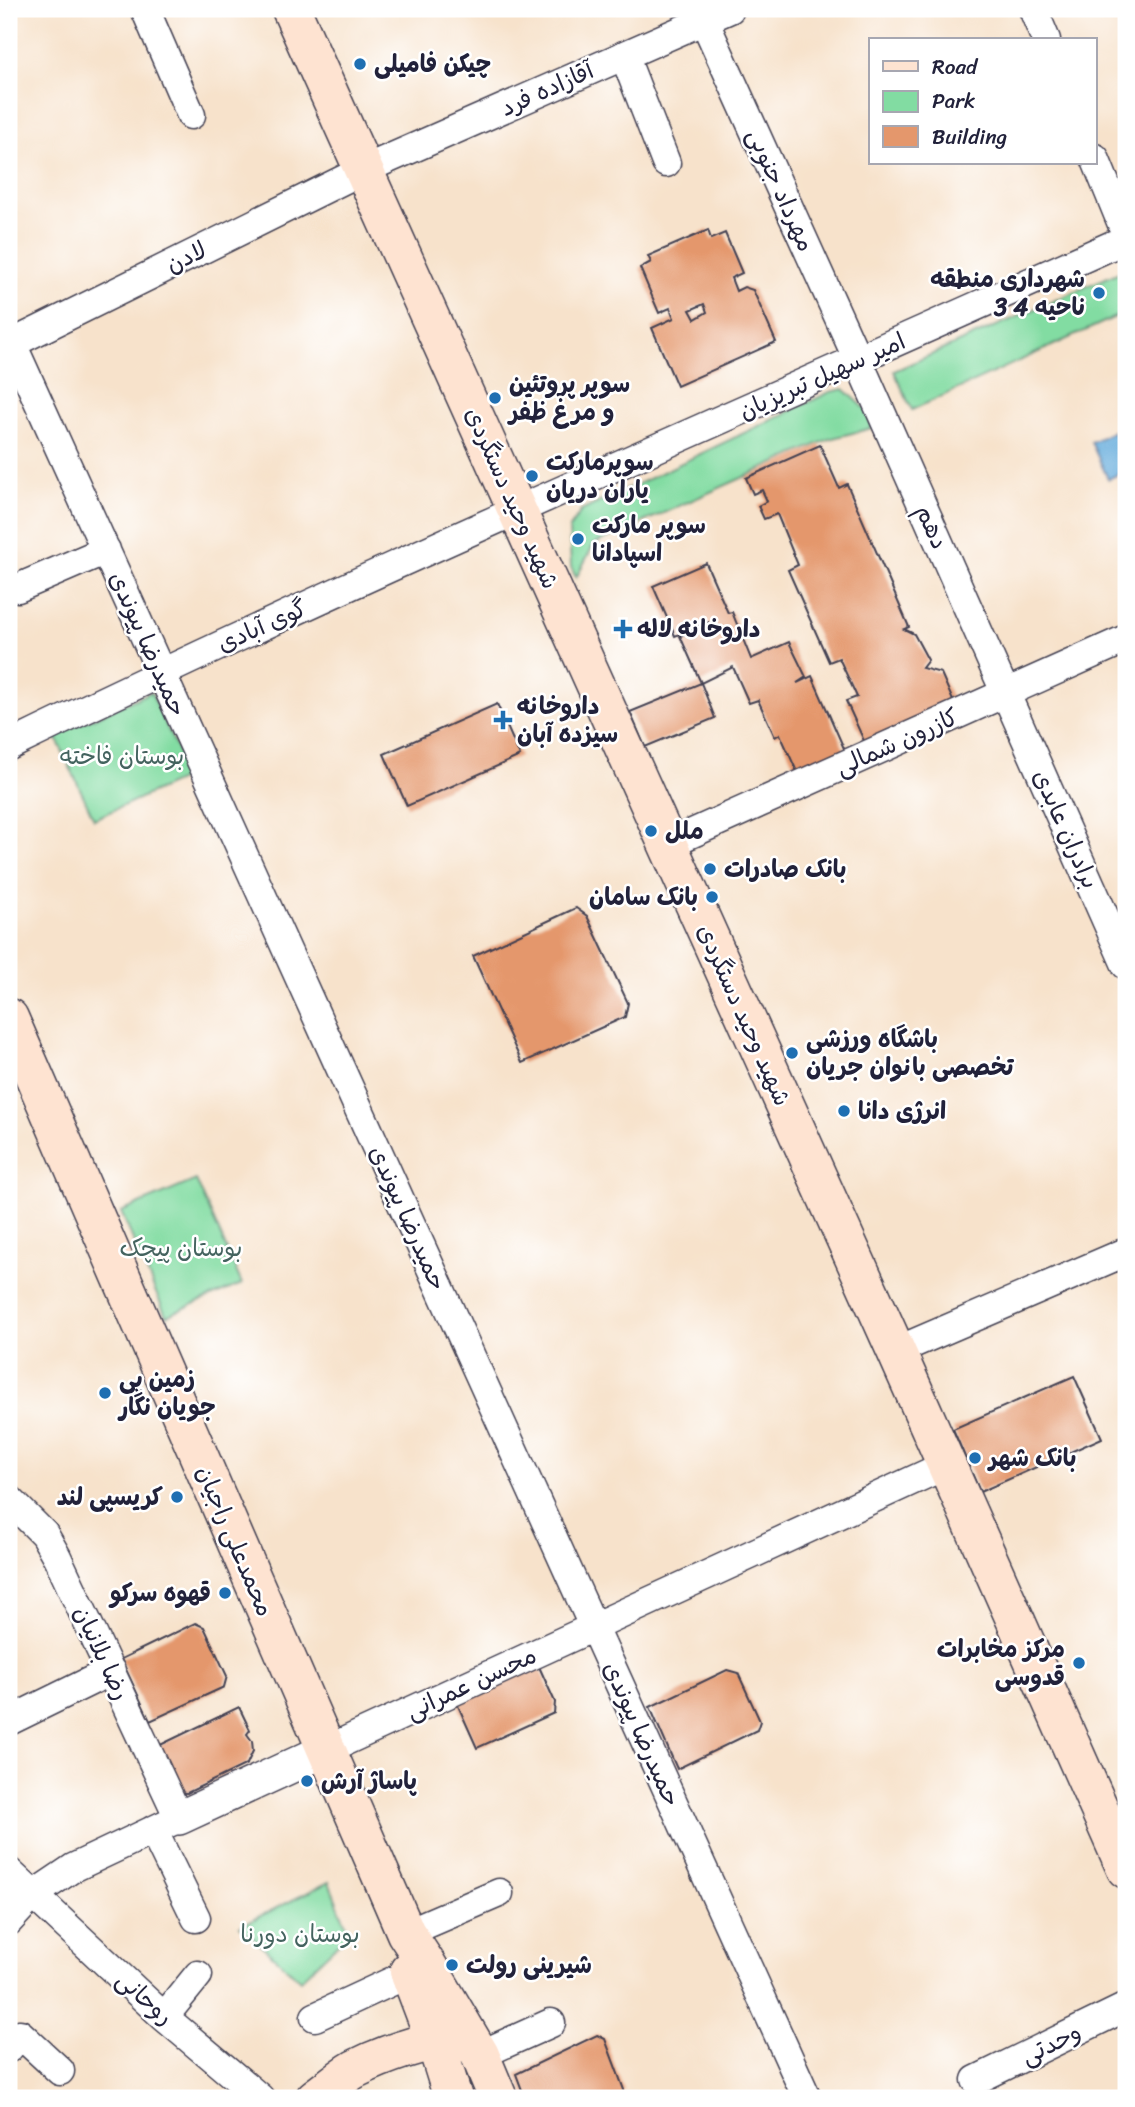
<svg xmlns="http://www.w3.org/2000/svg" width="1135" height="2107" font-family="Sriracha,'Playpen Sans Arabic',sans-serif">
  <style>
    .green { fill: #82dca2; stroke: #527f6e; stroke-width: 2 }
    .water { fill: #64abdb; stroke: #43668b; stroke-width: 2 }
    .building { fill: #e4976c; fill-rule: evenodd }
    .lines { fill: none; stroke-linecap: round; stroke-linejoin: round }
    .minor-casing { stroke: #423f51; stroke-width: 31 }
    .tertiary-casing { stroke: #423f51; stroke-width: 36 }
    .secondary-casing { stroke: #423f51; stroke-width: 41 }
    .minor { stroke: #fff; stroke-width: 28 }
    .tertiary { stroke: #fff; stroke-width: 33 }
    .secondary { stroke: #fee3d1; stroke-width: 38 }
    .poi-dot { fill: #1f6fb2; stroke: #fff; stroke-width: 2.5 }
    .labels { text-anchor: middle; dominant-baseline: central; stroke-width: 5; stroke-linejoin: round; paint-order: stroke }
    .poi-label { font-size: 24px; font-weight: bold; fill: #22223b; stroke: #fff; text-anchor: start }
    .street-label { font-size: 24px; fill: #22223b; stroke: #fff }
    .park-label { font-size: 24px; fill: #44635f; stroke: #fff }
  </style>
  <rect width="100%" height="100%" fill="#fff"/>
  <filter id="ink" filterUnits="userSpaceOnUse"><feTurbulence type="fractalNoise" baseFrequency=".0143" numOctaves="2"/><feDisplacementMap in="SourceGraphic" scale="14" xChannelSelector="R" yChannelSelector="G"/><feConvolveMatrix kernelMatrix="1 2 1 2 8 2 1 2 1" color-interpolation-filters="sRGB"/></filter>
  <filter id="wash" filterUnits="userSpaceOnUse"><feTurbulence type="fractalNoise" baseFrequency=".00686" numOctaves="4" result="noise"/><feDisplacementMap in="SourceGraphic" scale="28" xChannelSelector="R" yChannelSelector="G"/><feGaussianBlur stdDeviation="1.57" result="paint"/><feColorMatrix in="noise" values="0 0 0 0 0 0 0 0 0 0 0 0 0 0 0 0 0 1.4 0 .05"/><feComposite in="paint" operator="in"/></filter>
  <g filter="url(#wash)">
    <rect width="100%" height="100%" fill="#f7e2cb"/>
    <path class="green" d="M1126,269V312L912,410L894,371Z
      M844,389L866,409L872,428L829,439L594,544L576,578L571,567L569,529L581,511L830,392Z
      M151,692L189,776L94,819L55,735Z
      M196,1180L242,1284L166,1316L121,1212Z
      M329,1882L349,1933L300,1980L240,1926Z"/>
    <path class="water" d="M1114,431L1126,457V471L1108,479L1091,442Z"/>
    <g id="blocks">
      <path class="building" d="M708,230L711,239L725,233L742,273L731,278L736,291L744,287L753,290L776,342L677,386L652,328L674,318L670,308L659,313L640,268L651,262L648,256ZM704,304L707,312L695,319L690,310Z
        M820,445L839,488L847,484L909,627L904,629L914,634L928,660L922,668L941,673L954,703L865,743L846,701L857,697L839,658L829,662L788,570L798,565L777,514L764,519L758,506L767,501L762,490L753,494L746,478Z
        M706,563L728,613L732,612L751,659L789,642L806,677L797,683L812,676L846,753L798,774L780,734L775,737L758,700L749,703L733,667L701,683L680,636L709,622L675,636L653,586Z
        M701,683L715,718L645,747L630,712Z
        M497,704L520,756L407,806L384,754Z
        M576,908L587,916L628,1003L625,1017L522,1063L473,956Z
        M1074,1376L1102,1438L980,1492L953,1429Z
        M195,1623L204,1627L227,1676L224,1687L150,1721L121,1659Z
        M536,1660L555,1702L554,1713L477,1748L455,1699Z
        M727,1670L738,1673L760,1721L757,1730L677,1769L650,1707Z
        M239,1707L250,1730L247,1734L252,1741L253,1751L247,1764L187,1793L174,1792L154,1748Z
        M597,2035L605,2039L624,2090L619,2098H525L516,2074Z"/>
    </g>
  </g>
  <g filter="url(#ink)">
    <use href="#blocks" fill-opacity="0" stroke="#423f51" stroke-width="2"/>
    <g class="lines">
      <defs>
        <path id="minor" d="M145,9L191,115
          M699,9L858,360L1126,965
          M1033,9L1046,40
          M624,55L666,163
          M1095,158L1126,234
          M9,337L807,2098
          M9,345L363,170L730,9
          M18,588L106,550
          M9,746C377,567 754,407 1126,239
          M668,844L1126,639
          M896,1351L1126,1252
          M9,1499L44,1534L57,1557L179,1818L73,1868L33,1895L9,1921
          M9,1721L111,1671
          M326,1750L946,1465
          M153,1830L196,1918
          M9,1872L164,2017L260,2098
          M406,1933L499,1893
          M164,2017L198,1975
          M315,2017L410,1973
          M9,2048L20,2034L60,2071
          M480,2055L551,2023
          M976,2080L1126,2007"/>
        <path id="tertiary" d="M179,1818L326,1750"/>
        <path id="secondary" d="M291,9L896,1351L1126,1869
          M9,1018L406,1933L427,1965L480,2055L498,2098
          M409,1971L435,2040L453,2098
          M315,2098C328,2089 341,2077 355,2069C387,2053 423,2042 459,2036"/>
      </defs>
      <use href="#minor" class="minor-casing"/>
      <use href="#tertiary" class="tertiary-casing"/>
      <use href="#secondary" class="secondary-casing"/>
      <use href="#minor" class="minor"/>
      <use href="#tertiary" class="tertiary"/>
      <use href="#secondary" class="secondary"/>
    </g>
  </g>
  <g class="poi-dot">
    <circle cx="360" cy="64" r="7"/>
    <circle cx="1099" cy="293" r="7"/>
    <circle cx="495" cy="398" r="7"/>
    <circle cx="532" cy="476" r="7"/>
    <circle cx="578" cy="539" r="7"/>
    <path d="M619.5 618.5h7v7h7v7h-7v7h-7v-7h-7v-7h7z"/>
    <path d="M499.5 709.5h7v7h7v7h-7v7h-7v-7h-7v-7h7z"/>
    <circle cx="651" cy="831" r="7"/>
    <circle cx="710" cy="869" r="7"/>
    <circle cx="712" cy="897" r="7"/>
    <circle cx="792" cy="1053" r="7"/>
    <circle cx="844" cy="1111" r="7"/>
    <circle cx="105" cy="1393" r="7"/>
    <circle cx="975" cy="1458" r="7"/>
    <circle cx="177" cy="1497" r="7"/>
    <circle cx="225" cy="1593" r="7"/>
    <circle cx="1079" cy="1663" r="7"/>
    <circle cx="307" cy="1781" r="7"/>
    <circle cx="452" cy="1965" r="7"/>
  </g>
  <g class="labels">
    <g class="poi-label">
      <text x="374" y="64">چیکن فامیلی</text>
      <text x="1085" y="279" text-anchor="end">شهرداری منطقه<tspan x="1085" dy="28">3 ناحیه 4</tspan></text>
      <text x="509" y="384">سوپر پروتئین<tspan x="509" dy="28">و مرغ ظفر</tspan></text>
      <text x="546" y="462">سوپرمارکت<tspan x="546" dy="28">یاران دریان</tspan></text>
      <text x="592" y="525">سوپر مارکت<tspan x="592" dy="28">اسپادانا</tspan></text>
      <text x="637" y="629">داروخانه لاله</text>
      <text x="517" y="706">داروخانه<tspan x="517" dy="28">سیزده آبان</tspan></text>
      <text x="665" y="831">ملل</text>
      <text x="724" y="869">بانک صادرات</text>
      <text x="698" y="897" text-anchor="end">بانک سامان</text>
      <text x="806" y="1039">باشگاه ورزشی<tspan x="806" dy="28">تخصصی بانوان جریان</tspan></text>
      <text x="858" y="1111">انرژی دانا</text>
      <text x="119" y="1379">زمین پی<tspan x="119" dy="28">جویان نگار</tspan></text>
      <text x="989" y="1458">بانک شهر</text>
      <text x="163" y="1497" text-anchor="end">کریسپی لند</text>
      <text x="211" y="1593" text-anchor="end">قهوه سرکو</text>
      <text x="1065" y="1649" text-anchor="end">مرکز مخابرات<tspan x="1065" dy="28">قدوسی</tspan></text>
      <text x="321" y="1781">پاساژ آرش</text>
      <text x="466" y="1965">شیرینی رولت</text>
    </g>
    <g class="street-label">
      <text transform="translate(547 89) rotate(-24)">آقازاده فرد</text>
      <text transform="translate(781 190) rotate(66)">مهرداد جنوبی</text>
      <text transform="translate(186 257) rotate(-26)">لادن</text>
      <text transform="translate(822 376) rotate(-24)">امیر سهیل تبریزیان</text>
      <text transform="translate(512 498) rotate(66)">شهید وحید دستگردی</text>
      <text transform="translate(932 527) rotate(66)">دهم</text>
      <text transform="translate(262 626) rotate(-24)">گوی آبادی</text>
      <text transform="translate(148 644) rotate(66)">حمیدرضا پیوندی</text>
      <text transform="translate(897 742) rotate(-24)">کازرون شمالی</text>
      <text transform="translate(1066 829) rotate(66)">برادران عابدی</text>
      <text transform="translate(744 1015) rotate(66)">شهید وحید دستگردی</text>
      <text transform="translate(408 1218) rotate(66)">حمیدرضا پیوندی</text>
      <text transform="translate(235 1541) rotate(67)">محمدعلی راجیان</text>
      <text transform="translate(102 1653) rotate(65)">رضا بلانیان</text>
      <text transform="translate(471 1683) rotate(-25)">محسن عمرانی</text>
      <text transform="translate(642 1734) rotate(66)">حمیدرضا پیوندی</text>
      <text transform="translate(145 1998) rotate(42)">روحانی</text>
      <text transform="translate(1051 2044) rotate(-26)">وحدتی</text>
    </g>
    <g class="park-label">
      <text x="122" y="756">بوستان فاخته</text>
      <text x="181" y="1248">بوستان پیچک</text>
      <text x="300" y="1934">بوستان دورنا</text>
    </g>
  </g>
  <rect width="1135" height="2107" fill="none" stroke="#fff" stroke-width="35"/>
  <rect x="869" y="38" width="228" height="126" fill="#ffffff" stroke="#a7a7b1" stroke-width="2"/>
  <rect x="883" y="61" width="35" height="10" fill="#fee3d1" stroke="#a7a7b1" stroke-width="2"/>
  <text x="932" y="74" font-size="21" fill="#22223b">Road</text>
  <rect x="883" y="91" width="35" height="21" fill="#82dca2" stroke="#a7a7b1" stroke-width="2"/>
  <text x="932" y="108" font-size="21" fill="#22223b">Park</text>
  <rect x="883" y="126" width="35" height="21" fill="#e4976c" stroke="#a7a7b1" stroke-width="2"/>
  <text x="932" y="144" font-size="21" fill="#22223b">Building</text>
</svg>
